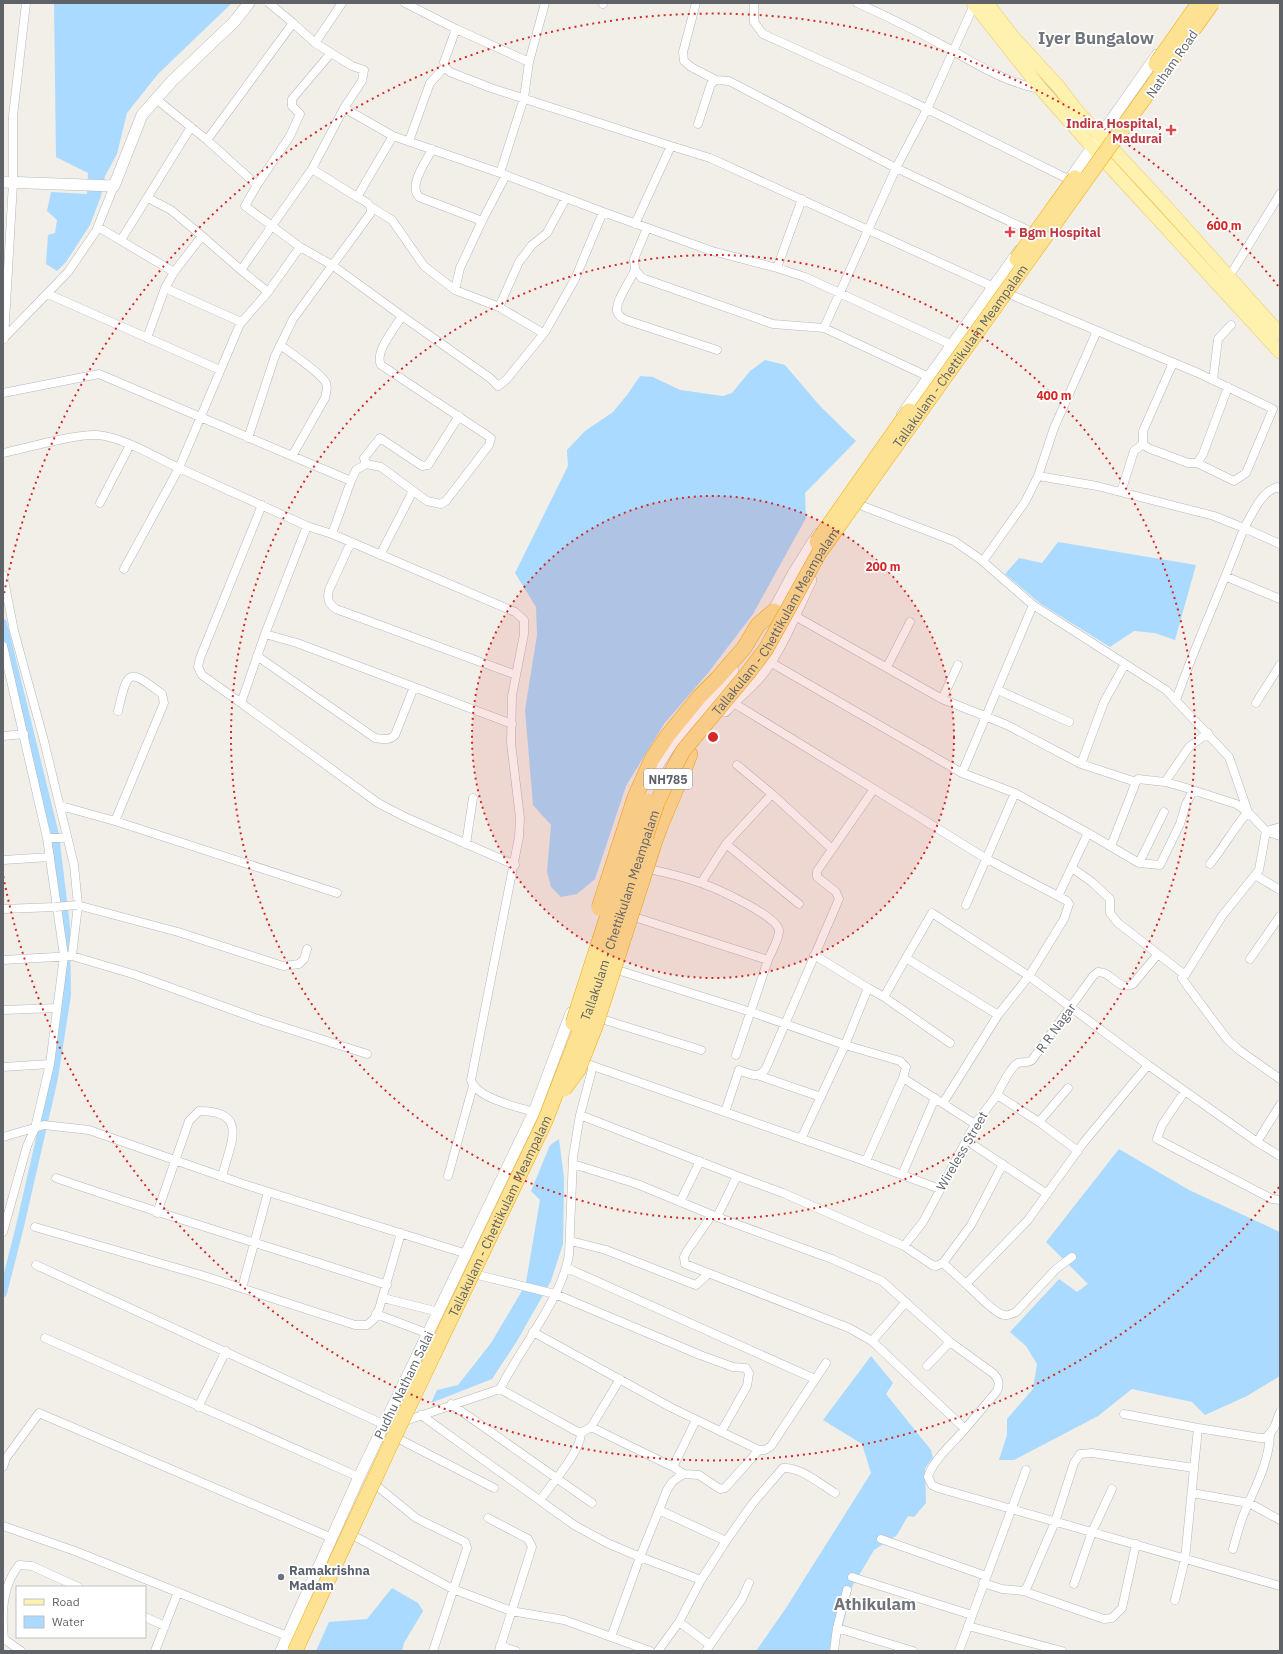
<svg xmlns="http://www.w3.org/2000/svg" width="1283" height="1654" font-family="'IBM Plex Sans',sans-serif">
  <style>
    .water { fill: #aadaff }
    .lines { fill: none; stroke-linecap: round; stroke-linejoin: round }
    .canal { stroke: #aadaff; stroke-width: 8 }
    .street-casing { stroke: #b5b8bc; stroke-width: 9 }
    .secondary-casing { stroke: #b6babf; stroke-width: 12 }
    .primary-casing { stroke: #f2c960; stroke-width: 14 }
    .highway-casing { stroke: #f9ab00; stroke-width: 16 }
    .street { stroke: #fff; stroke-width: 8 }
    .secondary { stroke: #fff; stroke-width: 11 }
    .primary { stroke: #fff2af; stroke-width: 13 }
    .highway { stroke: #fde293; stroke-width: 15 }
    .street-bridge-casing { stroke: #b5b8bc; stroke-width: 9; stroke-linecap: butt }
    .highway-bridge-casing { stroke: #f9ab00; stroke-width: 16; stroke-linecap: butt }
    .street-bridge { stroke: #fff; stroke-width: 8 }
    .highway-bridge { stroke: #fde293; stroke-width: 15 }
    .ring { fill: none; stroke: #d62828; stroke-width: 2; stroke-dasharray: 2 4 }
    .health-dot { fill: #e0444e; stroke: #fff; stroke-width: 1.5 }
    .worship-dot { fill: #6b7280; stroke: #fff; stroke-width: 1.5 }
    .labels { text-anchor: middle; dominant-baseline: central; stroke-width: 3.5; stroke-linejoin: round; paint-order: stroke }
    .shield { fill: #fff; stroke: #8f9295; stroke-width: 1 }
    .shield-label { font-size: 12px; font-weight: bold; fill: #5f6368 }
    .street-label { font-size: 13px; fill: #5f6368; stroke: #fff }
    .health-label { font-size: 13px; font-weight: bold; fill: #be3a42; stroke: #fff; text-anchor: end }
    .worship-label { font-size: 13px; font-weight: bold; fill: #5b616d; stroke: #fff; text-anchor: start }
    .district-label { font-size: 17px; font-weight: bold; fill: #70757a; stroke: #fff }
    .centre { fill: #d62828; stroke: #fff; stroke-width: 2 }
    .ring-label { font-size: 12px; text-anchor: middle; font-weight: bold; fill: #d62828; stroke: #fff; stroke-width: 3.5; stroke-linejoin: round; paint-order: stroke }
  </style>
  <rect width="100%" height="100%" fill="#f1efe8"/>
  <path class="water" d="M54,3H232L158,74L127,113L117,154L105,176L101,196L90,225L66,262L57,271L46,264L48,235L55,233L57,220L47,211L51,192L87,194L88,173L56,157Z
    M765,360L785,365L820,406L856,441L805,493L806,518L753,614L708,673L664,724L626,786L595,879L577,894L561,897L551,887L547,872L551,825L533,805L525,710L537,635L536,607L515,573L568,466L567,450L585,431L613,412L627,395L640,376L653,377L680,390L723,396L732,393L750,371Z
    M1058,542L1196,565L1175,640L1155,633L1134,631L1110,647L1041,604L1005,574L1019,558L1042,563Z
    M559,1139L564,1178L563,1244L551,1281L517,1341L492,1379L431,1403L437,1390L458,1385L491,1343L523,1289L526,1282L540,1200L531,1191L550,1145Z
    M1119,1149L1189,1190L1280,1232V1376L1247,1396L1205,1415L1192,1402L1132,1389L1098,1416L1014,1460H999L1007,1435V1419L1033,1389L1037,1364L1026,1346L1010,1332L1059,1279L1077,1292L1088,1284L1046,1242Z
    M871,1356L893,1383L886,1394L931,1450L933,1458L925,1468L926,1503L914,1517L908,1516L897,1535L874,1550L852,1587L837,1651H756L786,1608L871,1473L862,1444L823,1420Z
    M392,1588L418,1603L423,1611L404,1643L402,1651H316L329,1622L367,1619Z"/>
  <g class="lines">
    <path class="canal" d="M1034,70L1075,117
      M1134,183L1182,236
      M3,623L55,835L66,926L67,995L54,1078L20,1226L3,1293"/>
    <defs>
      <path id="street" d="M405,3L456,29L444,62L445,67L450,72L491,88L671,146
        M696,3L683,52L684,61L691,67L716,80
        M754,3V22L763,34L909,100L1070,180
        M857,3C889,17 922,34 953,51C981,67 1008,83 1040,89
        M603,4V3
        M293,23L315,43L342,3
        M456,29L529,62
        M315,43L352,66L364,70L362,81L344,108
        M156,99L207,140L257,185L245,206L300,247L268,292L240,324L179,468L307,526
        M698,124L711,84L716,80L729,81L896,168L1032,232
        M207,140L293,23L269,3
        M409,141L430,83L445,67
        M432,149C426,162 408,185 419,197L482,221L460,268L455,290L499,307L543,333
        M312,169L357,197
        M500,173L524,98L529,62L545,3
        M257,185L290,136L300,114L292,106V99L331,53
        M148,198L171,210L202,236
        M371,207L392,220L424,266L455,290
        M482,221L506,175
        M635,224L671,146L710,158L1009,294L1198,373L1273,409L1246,473L1234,481L1197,463
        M98,227L174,272L165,288L241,322
        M647,228L634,259L635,270L642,278L773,324L824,328L896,168L927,109L974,5
        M121,240L191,127
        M300,247L332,265L402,316
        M777,268L802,199
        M241,270L268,292
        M635,270C631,279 615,302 617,311C618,316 622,318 626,320L717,350
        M174,272L202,236L241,270L312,169L344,108L393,136
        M1229,277L1280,194
        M48,294L220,370
        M499,307L519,262L532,245L547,233L566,198
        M824,328L929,377
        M147,338L165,288
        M3,339L68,272L96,231L114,186
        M4,339L13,183V116L26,3
        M280,345C291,353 321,373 326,383C328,388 326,393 325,398L292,456
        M1173,363L1143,431V444L1148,448L1188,463H1197L1203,454L1228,387
        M1213,380L1218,339L1231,325
        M3,393L99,374L351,481
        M248,438L275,356L293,319L370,214C374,204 364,201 357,197L393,136L500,173L603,212
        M3,453C28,448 73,434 97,435C123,437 155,457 179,468L124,569
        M366,464L364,458L380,438L422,466L428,465L459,416
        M1038,476L1097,486L1214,516L1244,528C1253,513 1260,493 1277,487L1280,489
        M1121,492L1134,451L1143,444
        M852,502L954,541L980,559L1033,605L962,773L1015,793L1088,833L1058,896
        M100,503L130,445
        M332,534L307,526L265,634L241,703L378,803L407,818L515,865
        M351,542L329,590C327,599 328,603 336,609L516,675
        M380,555L413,491
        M983,561L1025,502L1038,476L1054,428L1097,331
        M3,575L14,631L43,737L74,865L78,905L72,956
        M1227,577L1280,599
        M795,616L942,699L1007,725L1081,764L1136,782L1138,779L1165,782L1180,786L1236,804L1248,812C1233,829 1224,847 1210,864
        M265,634L297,643L512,724
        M3,646L47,838L64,956L50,1064L35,1128L27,1146L3,1232
        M257,656L375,738C383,739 389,741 395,735L414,687
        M770,662L962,773
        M887,667L910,622
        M998,690L1069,722
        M942,699L958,665
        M1176,700C1196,642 1223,586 1244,528L1280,544
        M241,703L202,675L198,667L200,658L262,505
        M1256,703L1280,665
        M3,736L24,734
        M1081,764L1104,702L1125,664
        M737,765L772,794
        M1165,782L1189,747L1208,733
        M874,789L985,858L1058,896L1067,901L1069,904L1064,919L1029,976L998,1015
        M61,806L115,821L337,893
        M115,821L164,703L162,694C128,668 128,669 118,711
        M1266,831L1280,836
        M1267,831L1280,827
        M1088,833L1139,863L1164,812
        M47,838H62
        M466,844L473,798
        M1111,846L1136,782
        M3,860L50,857
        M1139,863L1160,865L1180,824L1186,804L1193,791
        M645,868C663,872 682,876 701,883C715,888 779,916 779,931C779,940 771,952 768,960
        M1072,868L1092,882L1110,899V913L1118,923L1158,954
        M1255,875L1280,890
        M701,883L726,844
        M799,904L726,844L772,794L832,849
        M77,905L178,932L283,966L299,964L304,959L307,949
        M966,905L1015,793
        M3,909L55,907
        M628,915L768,960L736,1055
        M814,955L868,988
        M906,958L932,913L1029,976L1148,1065
        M1250,959L1280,916
        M3,960L72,956L133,974L255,1018L367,1054
        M611,968L751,1012L845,1045L900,1061L906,1067L903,1078L975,1124
        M1185,975L1182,978L1186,984L1227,1039L1239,1050L1280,1079
        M884,997L950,1043
        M3,1010L57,1008
        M595,1017L701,1050
        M593,1066L859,1159L940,1189
        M3,1067L50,1064
        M760,1076L821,1097
        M1185,1091L1162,1125L1157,1139L1272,1199L1280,1200
        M997,1095C1000,1088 1012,1065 1018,1063C1023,1061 1027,1064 1032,1060L1093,976L1098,972C1112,971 1118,992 1133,984L1158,954L1185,975L1222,916L1259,870L1266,831L1248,812L1229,757L1166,690L1033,605
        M1280,1105L1257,1142L1280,1156
        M534,1112C517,1107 476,1098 471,1080L519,837L520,818L511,743L512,696L524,634V620L515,612L332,534L351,481L356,470L366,464L381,467L427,501L441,504L446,501L489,445L491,438L381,365C374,352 395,328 402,316L490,378L498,386L506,380L545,332L575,279L603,212L712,251L777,268L805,277L952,345
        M725,1112L739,1070C750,1074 759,1080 766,1068L839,899L836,892L817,877V871L874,789L732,702
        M1039,1122L1078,1151
        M3,1137L44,1125L89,1130L243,1184L467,1254
        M801,1139L845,1045L868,988L884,997L906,958L998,1015L943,1103
        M966,1140L1047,1194
        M866,1161L903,1078
        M573,1164L637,1184L717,1217L737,1176L580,1115L593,1066L578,1060
        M902,1175L935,1098
        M448,1176L473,1086
        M737,1176L783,1193L904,1246L932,1265L936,1266L943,1263L966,1284L1028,1220L1084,1142L1148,1065L1257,1142
        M56,1178C166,1216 277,1249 387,1285
        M680,1202L700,1161
        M157,1213L189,1121L199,1111C250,1111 230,1143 222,1177
        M712,1215L687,1251L684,1257L685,1264L849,1328L872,1341L965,1429C954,1442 932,1461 928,1477L932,1485L938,1488L1280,1586
        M717,1217L832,1259L882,1281L950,1342L994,1374C999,1380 1000,1384 997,1391L965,1429
        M35,1227L201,1275L355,1325H367L374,1319L379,1309L401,1233
        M571,1241L606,1250L693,1284L696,1285L708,1274
        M904,1246L923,1222L975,1124L997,1095L1039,1122L1068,1088
        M943,1263L971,1225L1003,1164
        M36,1265L385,1425
        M567,1268L815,1379
        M478,1275L555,1294L700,1355L733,1367L746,1368L749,1373L747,1386L721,1432
        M966,1284C974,1291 993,1312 1003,1315C1007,1316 1012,1314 1016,1312L1056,1269L1072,1257
        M242,1288L268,1192
        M383,1298L439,1312
        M376,1314L429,1334
        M533,1332L672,1408L759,1450
        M45,1338L359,1477
        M872,1341L906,1302
        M927,1366L950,1342
        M500,1389L576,1431L581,1433L591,1427L673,1467L684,1474L673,1481L667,1490L640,1557L701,1580L679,1622L710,1645L706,1651
        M451,1404L592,1503
        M198,1407L226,1351
        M1124,1414L1198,1428L1185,1559L1175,1600
        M421,1415L574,1525L607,1543L640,1557L611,1637
        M408,1420L500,1389C521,1347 561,1300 569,1255L573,1157L580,1115
        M591,1427L620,1379
        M1198,1428L1260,1438H1266L1274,1428L1280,1412
        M399,1439L494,1488
        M3,1467L6,1458L39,1413L332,1538
        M673,1467L696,1420
        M684,1474L699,1475L720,1489L725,1488L759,1450H765L771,1446L826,1363
        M377,1486L416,1518L465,1542L467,1548L433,1651
        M1192,1493L1249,1503L1280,1520
        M541,1499C552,1483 581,1451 581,1433
        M659,1510L726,1541
        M488,1518L528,1539L532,1547L499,1651
        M3,1526L75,1551L287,1636
        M354,1536L453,1589L511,1611L564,1620L650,1651
        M881,1539L986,1576
        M1233,1549C1236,1538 1239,1527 1243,1516C1254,1489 1269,1464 1270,1434
        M852,1577L972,1615
        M701,1580L726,1541L753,1503L783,1468C801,1467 820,1484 835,1493
        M983,1583L1002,1589L1023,1591L1027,1587L1055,1522L1074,1463L1080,1454L1092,1453L1194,1468
        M1074,1584L1092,1532L1112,1489
        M1023,1591L1104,1619L1112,1618L1122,1608L1136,1544
        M145,1617L165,1626
        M968,1626L1062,1651
        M837,1628L913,1651
        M710,1645L742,1599L749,1583
        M500,1646L516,1651
        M21,1651L4,1639C1,1614 3,1585 19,1565L32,1566L78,1587
        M155,1651L178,1592
        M658,1651L679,1622
        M834,1651L837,1628L847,1590
        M959,1651L1026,1470"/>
      <path id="secondary" d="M3,182L114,186L142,115L172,81L234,22L249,3
        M1068,182L1157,55
        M902,415L1019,251
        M770,617L793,574L818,534
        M725,711C737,697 752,687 764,671C784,643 796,611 811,580
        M650,781C669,738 705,708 733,671
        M281,1651L359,1477L534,1112L571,1013"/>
      <path id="primary" d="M973,3L1041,89L1093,148L1280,352
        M987,3L1013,37L1058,86L1078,112L1160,200L1280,334"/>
      <path id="highway" d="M635,797L652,759L668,735L699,697L717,679L744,648L758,625L774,611
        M653,847C663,815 679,786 690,754"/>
    </defs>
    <use href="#street" class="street-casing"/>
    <use href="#secondary" class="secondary-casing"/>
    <use href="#primary" class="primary-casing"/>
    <use href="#highway" class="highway-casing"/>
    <use href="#street" class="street"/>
    <use href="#secondary" class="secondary"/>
    <use href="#primary" class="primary"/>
    <use href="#highway" class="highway"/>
    <defs>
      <path id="street-bridge" d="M55,907L77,905"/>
      <g id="highway-bridge">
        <path d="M1156,64L1199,3"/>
        <path d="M1017,259L1075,178"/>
        <path d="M817,542L909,411"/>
        <path d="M599,908L635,797"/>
        <path d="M573,1023L613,899L648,801"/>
        <path d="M564,1089L578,1070L595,1027L653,847"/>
        <path id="s1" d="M295,1651L393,1439L545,1121L590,1005L646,836L657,803L669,777L683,751L748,673L766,649L819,553L1212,3"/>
      </g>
    </defs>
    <use href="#street-bridge" class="street-bridge-casing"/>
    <use href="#highway-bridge" class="highway-bridge-casing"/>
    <use href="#street-bridge" class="street-bridge"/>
    <use href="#highway-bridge" class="highway-bridge"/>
  </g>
  <circle cx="713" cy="737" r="241" fill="#d62828" fill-opacity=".12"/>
  <g class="ring">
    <circle cx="713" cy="737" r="241"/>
    <circle cx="713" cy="737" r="482"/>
    <path d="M1279 1187A723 723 0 0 1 3 875M3 599A723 723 0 0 1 1279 287"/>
  </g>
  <g class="health-dot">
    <path d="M1169 124h4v4h4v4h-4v4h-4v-4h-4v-4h4z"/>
    <path d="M1008 226h4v4h4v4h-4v4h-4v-4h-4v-4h4z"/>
  </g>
  <circle class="worship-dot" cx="281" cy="1577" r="4"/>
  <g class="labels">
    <rect class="shield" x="644" y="769" width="48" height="20" rx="3"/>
    <g class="shield-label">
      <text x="668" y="779">NH785</text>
    </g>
    <g class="street-label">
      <text transform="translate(1172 64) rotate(-55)">Natham Road</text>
      <text stroke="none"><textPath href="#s1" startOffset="1465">Tallakulam - Chettikulam Meampalam</textPath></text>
      <text stroke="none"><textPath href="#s1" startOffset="1141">Tallakulam - Chettikulam Meampalam</textPath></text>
      <text stroke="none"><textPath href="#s1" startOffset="805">Tallakulam - Chettikulam Meampalam</textPath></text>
      <text transform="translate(1056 1028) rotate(-54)">R R Nagar</text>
      <text transform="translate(962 1151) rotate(-60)">Wireless Street</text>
      <text stroke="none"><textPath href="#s1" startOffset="481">Tallakulam - Chettikulam Meampalam</textPath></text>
      <text transform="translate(404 1385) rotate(-64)">Pudhu Natham Salai</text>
    </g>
    <g class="health-label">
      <text x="1162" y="123">Indira Hospital,<tspan x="1162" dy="15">Madurai</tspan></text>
      <text x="1019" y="232" text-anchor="start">Bgm Hospital</text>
    </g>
    <g class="worship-label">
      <text x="289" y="1570">Ramakrishna<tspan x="289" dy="15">Madam</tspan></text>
    </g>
    <g class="district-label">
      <text x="1096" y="38">Iyer Bungalow</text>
      <text x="875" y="1604">Athikulam</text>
    </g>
  </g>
  <circle cx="713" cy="737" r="6" class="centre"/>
  <g class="ring-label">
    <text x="1224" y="230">600 m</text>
    <text x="1054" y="400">400 m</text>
    <text x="883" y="571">200 m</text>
  </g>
  <rect width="1283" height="1654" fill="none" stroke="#5f6368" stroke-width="8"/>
  <rect x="16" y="1586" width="130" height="52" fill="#ffffff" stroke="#bfc1c3"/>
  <rect x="24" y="1599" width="20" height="6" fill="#fff2af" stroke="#bfc1c3"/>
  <text x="52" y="1606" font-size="12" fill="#5f6368">Road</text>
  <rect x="24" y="1616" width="20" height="12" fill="#aadaff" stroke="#bfc1c3"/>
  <text x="52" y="1626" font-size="12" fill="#5f6368">Water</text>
</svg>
